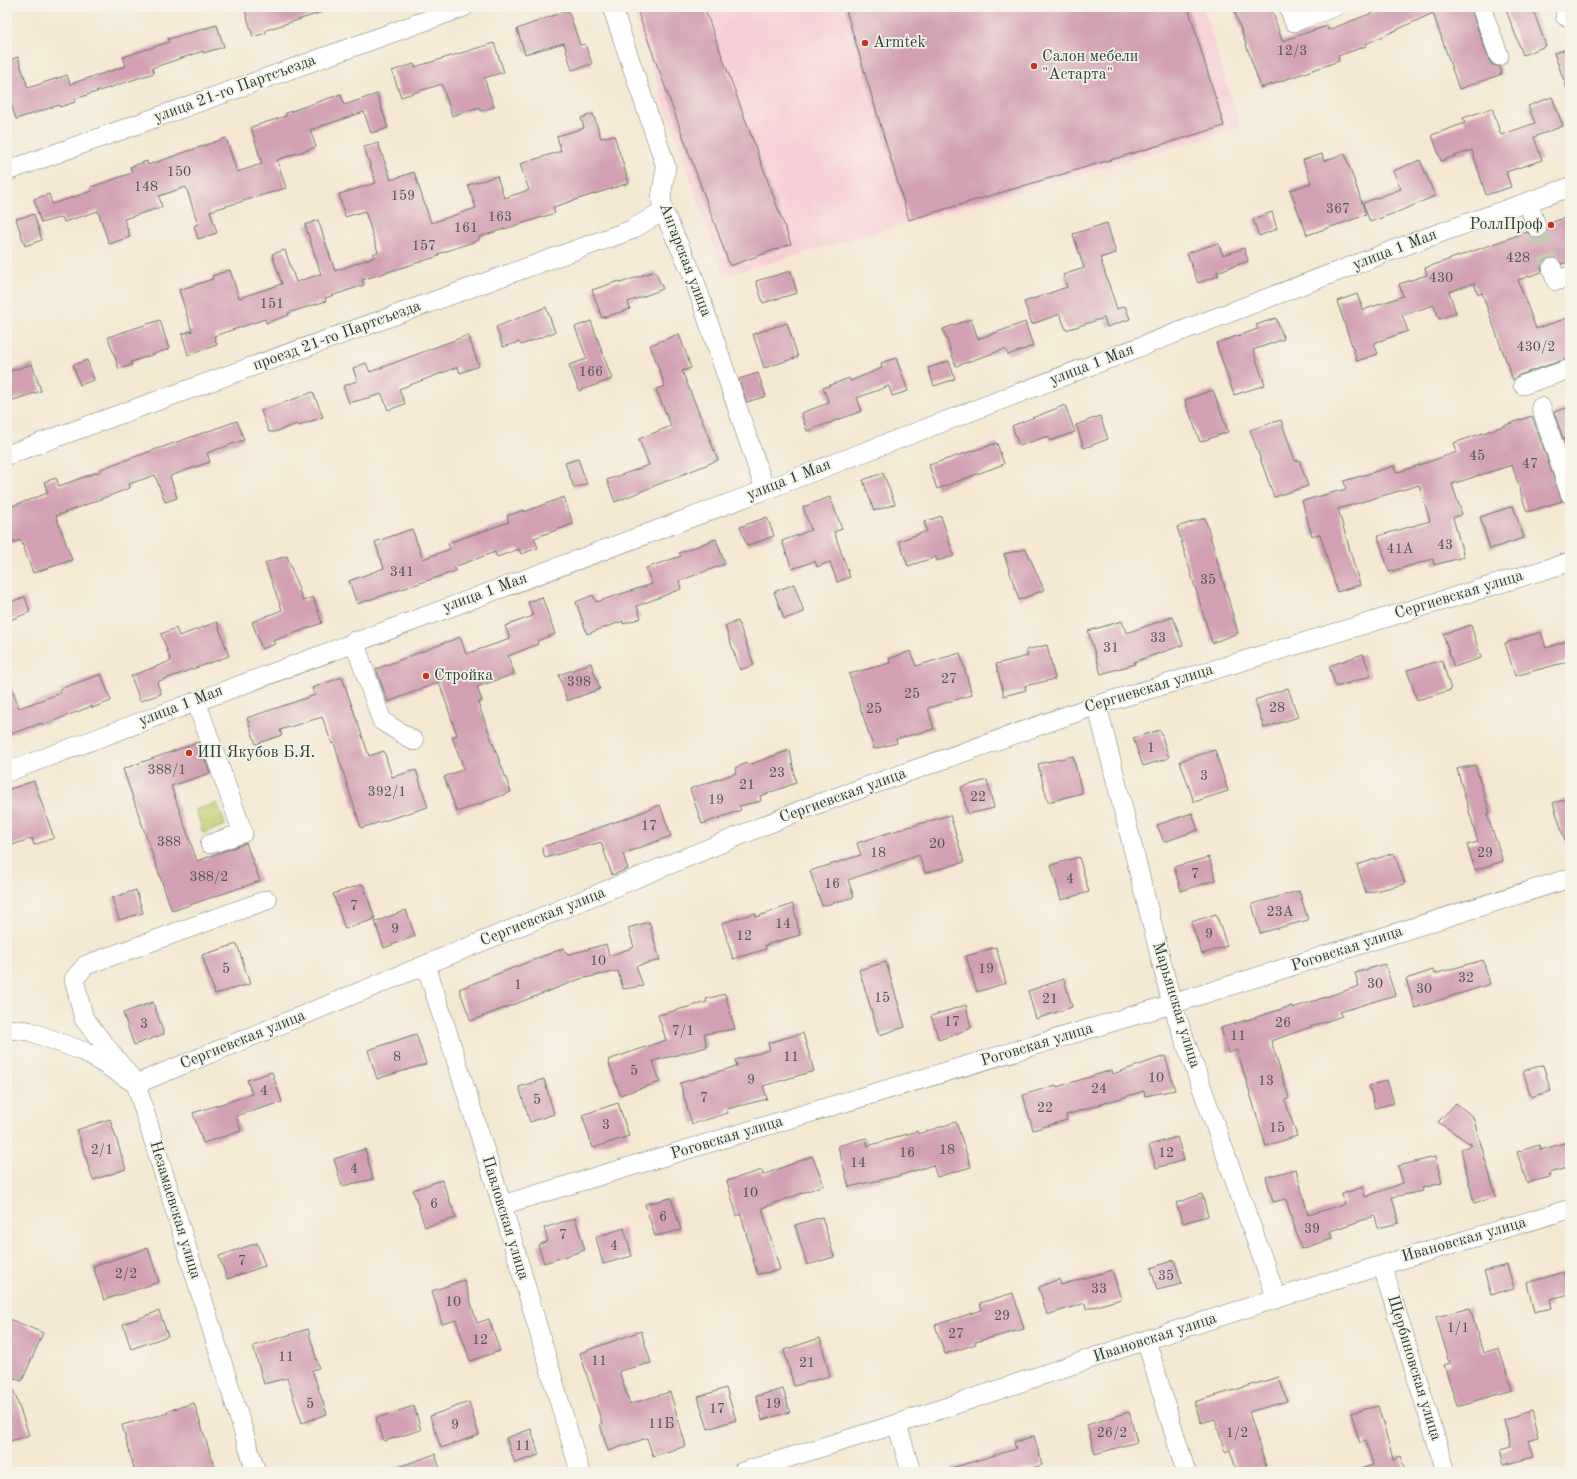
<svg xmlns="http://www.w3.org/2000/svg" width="1577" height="1479" font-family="'Old Standard TT',serif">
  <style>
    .built { fill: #f6cfd6 }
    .green { fill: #c2cf71; stroke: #708652 }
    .building { fill: #d2a0b2 }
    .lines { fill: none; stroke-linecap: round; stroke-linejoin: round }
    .minor-tunnel { stroke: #c9c6b2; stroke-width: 19; stroke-dasharray: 19 10; stroke-linecap: butt }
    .minor-casing { stroke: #6a796b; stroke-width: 20 }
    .minor { stroke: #fff; stroke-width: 19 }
    .poi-dot { fill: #c8321e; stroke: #f7f3e8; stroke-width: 1.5 }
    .labels { text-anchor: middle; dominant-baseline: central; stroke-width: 3.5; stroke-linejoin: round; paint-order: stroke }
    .number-label { font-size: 14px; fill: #4c5654 }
    .poi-label { font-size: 16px; fill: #1f3d34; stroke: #f7f3e8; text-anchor: start }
    .street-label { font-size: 16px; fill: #1f3d34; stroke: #f7f3e8 }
  </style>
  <rect width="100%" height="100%" fill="#f7f3e8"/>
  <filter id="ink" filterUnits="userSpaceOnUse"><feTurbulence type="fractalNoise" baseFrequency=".025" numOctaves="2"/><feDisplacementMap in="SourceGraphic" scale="8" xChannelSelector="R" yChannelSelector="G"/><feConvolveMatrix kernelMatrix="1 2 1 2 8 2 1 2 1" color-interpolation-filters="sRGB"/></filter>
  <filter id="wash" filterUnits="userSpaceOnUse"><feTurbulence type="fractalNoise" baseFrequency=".012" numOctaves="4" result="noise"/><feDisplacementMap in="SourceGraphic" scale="16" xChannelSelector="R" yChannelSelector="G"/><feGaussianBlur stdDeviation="0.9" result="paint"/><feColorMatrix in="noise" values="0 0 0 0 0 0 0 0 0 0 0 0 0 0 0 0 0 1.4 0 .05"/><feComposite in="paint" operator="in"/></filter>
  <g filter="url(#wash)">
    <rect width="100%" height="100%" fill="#f4e8d2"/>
    <path class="built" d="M631,7H1203L1240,128L724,276Z"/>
    <path class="green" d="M217,803L225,825L203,833L196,810Z"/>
    <g id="blocks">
      <path class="building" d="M255,7H329V10L266,30V33L253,37L245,10Z
        M636,7H704L791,244L730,266Z
        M845,7H1188L1224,126L909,220Z
        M1233,7H1271L1282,41L1327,26L1328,30L1375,12L1373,7H1470L1489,60L1492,65L1500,67L1502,74L1459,89L1433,13L1366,44V46L1338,56L1339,61L1261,88Z
        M1505,7H1532L1546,46L1523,55Z
        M568,10L580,45L585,44L592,64L572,70L564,43L525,54L517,29Z
        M217,25L224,47L203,53V51L152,68L154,73L75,99V102L60,107L59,105L16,119L8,95L13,94L7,77V61L18,57L28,88L67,75L70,84L126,66L123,57L169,42L168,39Z
        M494,43L504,72L484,78L494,107L481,111L479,107L452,116L442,84L401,97L392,71L414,64L415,67Z
        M1570,48V92H1568L1554,53Z
        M341,94L344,105L377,94L388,128L371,133L364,112L310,130L316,147L277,160L286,188L210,211L217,233L198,239L194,226L198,224L186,187L159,196L162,207L124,219L130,237L109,244L98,211L64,222L62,217L41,223L34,199L49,194L52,204L92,191L91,187L132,173L130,167L147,161L148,165L226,138L237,172L262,164L251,127L286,116V113Z
        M1552,97L1563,126L1534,137L1542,160L1506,172L1511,187L1486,195L1472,150L1441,161L1432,135L1465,123L1463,118L1492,108L1501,135L1535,123L1528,106Z
        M593,114L601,138L614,135L629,183L553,207L555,213L479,237V240L438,254L439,256L362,280L364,285L325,298L326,301L288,313L289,315L266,323L265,319L214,336L217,345L188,355L182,334L192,331L179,290L213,279L212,276L230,270L239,298L282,284L272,254L285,250L296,282L321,274L305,225L318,220L335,271L374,257L373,254L378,252L365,211L345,217L339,194L376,183L364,147L378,143L391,180L414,172L431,223L476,208L468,185L497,176L504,198L529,190L520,164L561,151L557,136L584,128L581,118Z
        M1322,154L1324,161L1345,154L1366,215L1307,235L1290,190L1311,183L1303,160Z
        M1420,160L1435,196L1400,211L1370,222L1363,203L1401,189L1393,171Z
        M1272,212L1277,229L1259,236L1253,219Z
        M34,214L42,240L25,246L16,219Z
        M1570,216V261L1562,264L1555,257L1548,258L1541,265L1542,272L1518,280L1536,329L1570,317V358L1519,375L1513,380L1482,293L1478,294L1474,283L1449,292L1456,313L1439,319L1434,305L1402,315L1408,331L1374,343L1378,354L1357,361L1337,301L1357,294L1363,310L1403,296L1399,284L1427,275L1425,268L1527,232L1535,239L1541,238L1548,230L1547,224Z
        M1107,223L1116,253L1100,258L1117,309L1125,306L1130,319L1107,327L1104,318L1066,330L1060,314L1032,324L1024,302L1067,287L1063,275L1084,268L1073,234Z
        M1218,243L1223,255L1244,248L1248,261L1217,272L1218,276L1198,283L1187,253Z
        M655,271L663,289L628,302L630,309L602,318L592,290L619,281L620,283Z
        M791,271L797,293L763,303L756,281Z
        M546,307L555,332L521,345L519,342L503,347L496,327Z
        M1276,318L1284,339L1253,350L1265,385L1234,395L1216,343L1258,329L1256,325Z
        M971,319L978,339L1025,322L1033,346L1008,355L1005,349L956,366L943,329Z
        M160,320L169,349L131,362L132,365L119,369L108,337Z
        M591,321L612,379L579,391L569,365L587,359L575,327Z
        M787,323L798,357L764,368L753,334Z
        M679,334L691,368L682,371L718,460L615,502L607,480L649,465L639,439L671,426L656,389L665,386L650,345Z
        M468,335L479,366L460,373L458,367L399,389L405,404L388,410L382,394L349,403L343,386L357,381L353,368L366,363L370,372Z
        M896,358L908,391L892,396L889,386L857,398L862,411L807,431L801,413L829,403L823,388L849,378L850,381L882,368L881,363Z
        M87,360L94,380L80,385L73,365Z
        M949,361L955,379L934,386L928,368Z
        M32,364L41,391L7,402V372Z
        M758,373L766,396L747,402L739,379Z
        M1213,390L1228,432L1200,442L1185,400Z
        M313,392L323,417L298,426L297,424L274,432H269L261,411Z
        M1065,405L1075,432L1050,441L1048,436L1019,446L1012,426Z
        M1570,407V459L1554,412Z
        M1100,416L1108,439L1084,448L1076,425Z
        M1532,416L1562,501L1527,512L1512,465L1452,484L1462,514L1453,518L1464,557L1434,565L1433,559L1389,572L1378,536L1430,521L1419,485L1338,509L1360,585L1337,592L1320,534L1312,536L1302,501L1346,489L1344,481L1394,466L1396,473L1457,452L1454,443Z
        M1281,420L1295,461L1299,460L1308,486L1274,497L1250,430Z
        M237,421L244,440L207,453L210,462L170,476L177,498L165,502L155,475L129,484L130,488L56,516L72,560L33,573L21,540L7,545V508L48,493L44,482L56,478L59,486L101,471L100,469Z
        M997,443L1004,464L937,489L929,465Z
        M578,459L587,484L574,488L565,463Z
        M883,473L895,504L874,511L863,480Z
        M564,497L573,524L534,538L538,548L521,554L519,549L497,557L495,552L454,567L456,571L357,604L349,581L384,568L375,542L412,529L423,559L450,549L448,543L509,522L507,516L524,510V512Z
        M830,497L842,529L834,532L850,577L837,582L830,562L817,567L815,561L792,569L782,541L811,530L803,507Z
        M1513,506L1524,538L1490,549L1480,517Z
        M941,516L954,556L937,561L936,557L908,566L899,541L927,531L924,522Z
        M767,517L774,536L747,546L740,527Z
        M1205,518L1238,633L1212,643L1177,527Z
        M716,539L725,564L679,581L681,589L637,606L641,618L623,624V621L587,634L576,602L593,595L596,602L652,584L646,568L681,556L679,553Z
        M1026,549L1044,590L1019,600L1004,554Z
        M287,556L303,601L313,597L322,623L273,641L275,644L262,649L252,622L282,610L265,563Z
        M794,584L804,612L784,619L774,592Z
        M25,597L30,612L10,620L7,603Z
        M542,597L555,634L537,641L538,644L508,656L514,674L477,687L482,701L478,703L511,792L457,812L444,777L464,769L452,737L457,735L439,682L388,702L376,669L460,637L466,654L510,639L505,626L533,616L528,602Z
        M1173,617L1183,645L1134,662L1135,664L1101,674L1088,631L1122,621L1126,633Z
        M738,621L754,665L740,670L725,626Z
        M217,622L229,656L157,682L161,694L140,701L131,676L171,661L161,634L176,628L179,636Z
        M1471,625L1481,658L1454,667L1443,634Z
        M1541,632L1546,648L1570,640V661L1515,676L1505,643Z
        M1047,645L1055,679L1025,686L1026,690L1004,696L996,664L1028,656L1026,650Z
        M911,651L916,666L960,653L972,695L928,708L934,729L896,739L897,743L874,749L849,674L890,663L889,659Z
        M1363,654L1371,676L1336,687L1329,666Z
        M1442,660L1451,690L1417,700L1407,670Z
        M591,663L600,689L567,701L559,675Z
        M101,674L111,701L92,708V706L43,725L42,723L7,735V680H9L19,708L61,693L60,689Z
        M342,677L369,756L384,751L392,777L416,770L428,807L361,828L334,743L332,744L322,717L280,730L282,735L256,744L247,718L315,695L312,688Z
        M1288,688L1298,717L1264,728L1255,700Z
        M1160,730L1169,758L1143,766L1133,738Z
        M199,742L210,773L171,786L197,861L246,843L260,881L172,911L123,769Z
        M790,750L796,783L760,796L761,801L739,806L741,810L702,824L690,789L736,773L735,768L747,763L748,765Z
        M1215,750L1228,791L1194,802L1180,761Z
        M1073,756L1082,793L1048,802L1038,764Z
        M1475,765L1490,813L1487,814L1503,861L1475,870L1467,845L1478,842L1457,769Z
        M987,780L994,808L968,814L961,787Z
        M34,781L54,838L34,845L32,838L7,847V790Z
        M1570,798V846L1567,847L1553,803Z
        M660,805L671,836L623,854L628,869L612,875L601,842L545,858L542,847L627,818Z
        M1192,813L1198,830L1164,842L1157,825Z
        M950,815L964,862L925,873L919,855L848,880L854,897L822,906L810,871L861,855L857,843L888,833Z
        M1394,853L1405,884L1366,893L1357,865Z
        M1079,857L1089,892L1061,900L1051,865Z
        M1209,857L1216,880L1181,891L1174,867Z
        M363,884L375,919L345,929L333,894Z
        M136,890L143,913L119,920L112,898Z
        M1299,891L1308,920L1260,933L1252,904Z
        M793,904L800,935L765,945L766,949L733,959L722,923L755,913L756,917Z
        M406,910L415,936L384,948L375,922Z
        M1216,914L1227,946L1202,954L1191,922Z
        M649,922L660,960L636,966L643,986L623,989L618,971L580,979L471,1021L459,989L564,948L567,955L606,944L609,956L634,947L628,928Z
        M237,944L250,984L215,994L202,955Z
        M996,947L1006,983L977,992L966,956Z
        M1483,960L1490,984L1415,1008L1406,979L1433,970L1434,974Z
        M886,962L905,1027L879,1035L859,970Z
        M1385,964L1395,995L1340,1012L1342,1016L1271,1041L1289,1098L1285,1100L1297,1136L1266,1146L1237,1050L1228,1053L1221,1028L1292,1006L1293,1008L1359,986L1355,973Z
        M1064,979L1072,1007L1036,1019L1028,991Z
        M725,994L735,1029L704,1034L707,1047L653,1061L660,1082L620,1095L608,1060L666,1040L658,1015L707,1002L706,999Z
        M153,1002L164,1034L134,1045L123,1013Z
        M966,1005L971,1028L939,1040L931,1016Z
        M803,1033L814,1071L763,1086L767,1099L727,1109L728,1113L692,1124L680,1083L737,1066L735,1060L770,1050L768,1043Z
        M416,1034L426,1064L377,1079L368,1050Z
        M1165,1056L1175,1090L1145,1096L1144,1091L1066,1115L1067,1120L1033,1130L1023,1095L1056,1085L1057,1087L1112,1070L1113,1074Z
        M1543,1065L1551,1091L1531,1097L1523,1071Z
        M272,1072L282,1102L236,1116L241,1131L203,1143L193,1113L252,1094L247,1080Z
        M544,1079L554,1114L530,1122L519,1087Z
        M1387,1080L1394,1103L1375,1108L1369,1086Z
        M618,1103L629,1136L593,1148L582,1115Z
        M1456,1103L1473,1117L1496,1197L1474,1203L1461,1149L1472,1145L1438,1122Z
        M110,1119L126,1169L93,1180L77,1130Z
        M956,1122L971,1167L937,1177L933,1165L898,1176L849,1187L838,1146L866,1138L868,1146L917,1131L918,1134Z
        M1177,1137L1184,1160L1156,1168L1149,1145Z
        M1570,1141V1167L1549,1173L1550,1177L1527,1183L1517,1152L1539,1145L1541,1150Z
        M365,1149L373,1179L342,1186L334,1159Z
        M812,1156L824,1185L762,1208L780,1270L757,1274L741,1214L737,1216L727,1181L762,1170L763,1175Z
        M1435,1157L1442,1183L1422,1188L1423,1191L1392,1197L1399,1223L1378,1228L1375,1216L1330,1231L1332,1239L1301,1249L1286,1199L1273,1202L1266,1177L1296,1169L1308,1215L1345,1204L1342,1194L1363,1187L1365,1197L1403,1183L1398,1166Z
        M442,1180L456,1218L425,1227L413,1190Z
        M1202,1194L1208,1216L1183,1223L1176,1203Z
        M671,1198L681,1230L655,1236L645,1204Z
        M822,1217L834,1257L807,1265L795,1225Z
        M575,1218L585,1250L544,1263L538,1245L548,1241L544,1228Z
        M624,1228L632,1256L603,1264L596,1237Z
        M257,1243L265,1266L227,1279L219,1256Z
        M148,1248L159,1282L104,1300L93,1266Z
        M1174,1260L1182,1284L1157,1290L1151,1268Z
        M1507,1265L1514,1288L1491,1295L1484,1271Z
        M1112,1270L1121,1299L1086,1309L1085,1303L1047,1315L1039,1287L1059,1279L1061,1285Z
        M1564,1272L1570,1294L1550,1299L1552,1308L1534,1312L1527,1283Z
        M464,1280L477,1323L489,1319L500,1351L470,1361L456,1320L442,1324L432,1291Z
        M1013,1293L1024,1329L975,1342L976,1344L945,1354L935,1325L982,1310L980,1303Z
        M1470,1308L1483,1353L1499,1348L1512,1390L1457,1406L1444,1365L1450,1363L1436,1317Z
        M159,1311L168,1336L131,1349L123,1324Z
        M7,1318L43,1333L22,1381L7,1375Z
        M308,1329L319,1368L312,1370L327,1414L302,1423L287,1378L264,1384L253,1346Z
        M641,1331L651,1363L619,1371L630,1404L670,1392L686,1446L653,1456L647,1438L608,1451L600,1424L602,1423L580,1353Z
        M820,1338L830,1376L794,1386L784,1350Z
        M7,1377H9L29,1435L7,1442Z
        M1279,1377L1287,1401L1249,1412L1266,1466L1247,1472H1237L1230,1450L1225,1452L1215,1419L1201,1423L1194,1402Z
        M726,1388L736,1420L708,1429L698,1397Z
        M783,1389L790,1412L762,1420L756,1396Z
        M469,1402L479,1435L441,1448L430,1416Z
        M194,1403L216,1472H135L122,1425L168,1413L167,1411Z
        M414,1406L421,1430L384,1441L376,1418Z
        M1378,1406L1393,1459L1400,1456L1405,1472H1360V1469L1373,1465L1366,1441L1360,1443L1351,1413Z
        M1531,1411L1538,1437L1529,1440L1534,1457L1504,1465L1500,1451L1511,1448L1504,1419Z
        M1129,1412L1137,1442L1095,1454L1087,1425Z
        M531,1429L539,1455L515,1463L506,1438Z
        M1034,1436L1042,1465L1018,1472H952L951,1468L1016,1449L1014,1442Z
        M435,1454L441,1472H391L390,1470Z"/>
    </g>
  </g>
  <g filter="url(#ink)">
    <use href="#blocks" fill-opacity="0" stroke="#6a796b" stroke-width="1"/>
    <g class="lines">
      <path class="minor-tunnel" d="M1537,228L1552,268"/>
      <defs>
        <path id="minor" d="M612,7L666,167L661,198L663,211L692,273L765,490
          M1289,7L1294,22L1334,7
          M1481,7L1499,56
          M1565,16L1570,12
          M7,171L464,7
          M1528,202L1537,228
          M1552,268L1556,281L1570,276
          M1523,385L1570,369
          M1541,407L1570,494
          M7,455L631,230L663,211
          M354,641L382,721L414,741
          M196,701L243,833L210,844
          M1097,705L1172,1004L1277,1299
          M7,772L765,490L1417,241L1570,187
          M267,900L86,965L74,979L84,1019L136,1084L809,807L1097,705L1570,562
          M426,965L502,1205L580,1472
          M7,1029L29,1031L85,1052L136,1084L256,1472
          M502,1205L1172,1004L1570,878
          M1382,1265L1446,1472
          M1146,1340L1186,1472
          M897,1424L911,1472
          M742,1472L897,1424L1146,1340L1382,1265L1570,1209"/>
      </defs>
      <use href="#minor" class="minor-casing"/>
      <use href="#minor" class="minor"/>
    </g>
  </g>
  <g class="poi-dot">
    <circle cx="865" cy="43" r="4"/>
    <circle cx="1034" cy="66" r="4"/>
    <circle cx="1551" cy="225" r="4"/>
    <circle cx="426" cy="676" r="4"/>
    <circle cx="189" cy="753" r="4"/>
  </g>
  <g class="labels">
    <g class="number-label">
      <text x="1292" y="51">12/3</text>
      <text x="179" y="172">150</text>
      <text x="146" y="187">148</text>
      <text x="403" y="196">159</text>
      <text x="1338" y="209">367</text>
      <text x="500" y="217">163</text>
      <text x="466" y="228">161</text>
      <text x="424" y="246">157</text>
      <text x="1518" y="258">428</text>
      <text x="1441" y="278">430</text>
      <text x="272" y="304">151</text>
      <text x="1536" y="347">430/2</text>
      <text x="591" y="372">166</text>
      <text x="1477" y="456">45</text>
      <text x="1530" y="464">47</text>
      <text x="1445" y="545">43</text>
      <text x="1400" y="549">41А</text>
      <text x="402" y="572">341</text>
      <text x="1208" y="580">35</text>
      <text x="1158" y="638">33</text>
      <text x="1111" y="648">31</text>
      <text x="949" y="679">27</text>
      <text x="579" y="682">398</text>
      <text x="912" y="694">25</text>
      <text x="1277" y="708">28</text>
      <text x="874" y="709">25</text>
      <text x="1151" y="748">1</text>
      <text x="167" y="770">388/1</text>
      <text x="777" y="773">23</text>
      <text x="1204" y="776">3</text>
      <text x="747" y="785">21</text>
      <text x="387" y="792">392/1</text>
      <text x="978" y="797">22</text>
      <text x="716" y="800">19</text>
      <text x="649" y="826">17</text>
      <text x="169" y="842">388</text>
      <text x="937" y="844">20</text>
      <text x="878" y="853">18</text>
      <text x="1485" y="853">29</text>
      <text x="1195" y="874">7</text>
      <text x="209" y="877">388/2</text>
      <text x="1070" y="879">4</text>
      <text x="832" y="884">16</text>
      <text x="354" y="906">7</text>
      <text x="1280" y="912">23А</text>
      <text x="783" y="924">14</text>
      <text x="395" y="929">9</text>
      <text x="1209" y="934">9</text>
      <text x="744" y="936">12</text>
      <text x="598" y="961">10</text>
      <text x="226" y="969">5</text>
      <text x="986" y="969">19</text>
      <text x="1466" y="978">32</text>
      <text x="1375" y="984">30</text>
      <text x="518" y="985">1</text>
      <text x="1424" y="989">30</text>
      <text x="882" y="998">15</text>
      <text x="1050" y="999">21</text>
      <text x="952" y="1022">17</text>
      <text x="1283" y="1023">26</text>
      <text x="144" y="1024">3</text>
      <text x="683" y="1031">7/1</text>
      <text x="1238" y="1036">11</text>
      <text x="397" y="1057">8</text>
      <text x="791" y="1057">11</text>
      <text x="634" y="1071">5</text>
      <text x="1156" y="1078">10</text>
      <text x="751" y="1080">9</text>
      <text x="1266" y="1081">13</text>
      <text x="1099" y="1089">24</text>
      <text x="264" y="1091">4</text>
      <text x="704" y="1098">7</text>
      <text x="537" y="1100">5</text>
      <text x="1045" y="1108">22</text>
      <text x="606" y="1125">3</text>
      <text x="1277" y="1128">15</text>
      <text x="102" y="1150">2/1</text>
      <text x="947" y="1150">18</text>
      <text x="907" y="1153">16</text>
      <text x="1166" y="1153">12</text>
      <text x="858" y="1163">14</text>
      <text x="354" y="1169">4</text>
      <text x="750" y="1193">10</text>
      <text x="434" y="1204">6</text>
      <text x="663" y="1217">6</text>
      <text x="1312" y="1229">39</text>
      <text x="563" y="1235">7</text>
      <text x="614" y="1246">4</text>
      <text x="242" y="1261">7</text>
      <text x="126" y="1274">2/2</text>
      <text x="1166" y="1276">35</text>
      <text x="1099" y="1289">33</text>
      <text x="453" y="1302">10</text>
      <text x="1002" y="1316">29</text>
      <text x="1458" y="1328">1/1</text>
      <text x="956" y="1334">27</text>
      <text x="480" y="1340">12</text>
      <text x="286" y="1357">11</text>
      <text x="599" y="1361">11</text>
      <text x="807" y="1363">21</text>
      <text x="310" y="1404">5</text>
      <text x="773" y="1404">19</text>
      <text x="717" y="1409">17</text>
      <text x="661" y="1424">11Б</text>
      <text x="455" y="1425">9</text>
      <text x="1112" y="1433">26/2</text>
      <text x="1237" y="1433">1/2</text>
      <text x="523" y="1446">11</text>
    </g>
    <g class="poi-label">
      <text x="873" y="43">Armtek</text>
      <text x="1042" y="57">Салон мебели<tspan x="1042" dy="18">"Астарта"</tspan></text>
      <text x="1543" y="225" text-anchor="end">РоллПроф</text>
      <text x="434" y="676">Стройка</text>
      <text x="197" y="753">ИП Якубов Б.Я.</text>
    </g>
    <g class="street-label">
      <text transform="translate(235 89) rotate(-20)">улица 21-го Партсъезда</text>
      <text transform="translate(1395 250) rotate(-21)">улица 1 Мая</text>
      <text transform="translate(685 260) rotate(69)">Ангарская улица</text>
      <text transform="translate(337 336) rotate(-20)">проезд 21-го Партсъезда</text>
      <text transform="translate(1092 365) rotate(-21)">улица 1 Мая</text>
      <text transform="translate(789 480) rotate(-21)">улица 1 Мая</text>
      <text transform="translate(485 593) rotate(-20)">улица 1 Мая</text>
      <text transform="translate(1459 595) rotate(-17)">Сергиевская улица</text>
      <text transform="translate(1149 689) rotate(-17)">Сергиевская улица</text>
      <text transform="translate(181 706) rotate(-21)">улица 1 Мая</text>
      <text transform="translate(843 796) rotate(-20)">Сергиевская улица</text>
      <text transform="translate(543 917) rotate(-22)">Сергиевская улица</text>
      <text transform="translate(1347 949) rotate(-18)">Роговская улица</text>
      <text transform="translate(1176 1005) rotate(73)">Марьянская улица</text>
      <text transform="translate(243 1040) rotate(-22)">Сергиевская улица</text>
      <text transform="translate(1037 1045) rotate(-17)">Роговская улица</text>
      <text transform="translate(727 1138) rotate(-17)">Роговская улица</text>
      <text transform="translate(175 1210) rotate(73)">Незамаевская улица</text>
      <text transform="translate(505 1218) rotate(73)">Павловская улица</text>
      <text transform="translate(1464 1240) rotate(-16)">Ивановская улица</text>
      <text transform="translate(1155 1338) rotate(-18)">Ивановская улица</text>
      <text transform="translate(1414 1368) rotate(73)">Щербиновская улица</text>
    </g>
  </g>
  <rect width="1577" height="1479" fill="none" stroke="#f7f3e8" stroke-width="24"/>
</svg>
